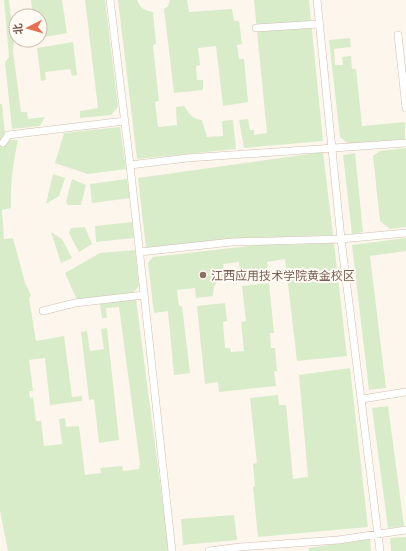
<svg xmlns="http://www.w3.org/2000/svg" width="406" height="551" font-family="Manrope,'Noto Sans SC',sans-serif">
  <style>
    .green { fill: #d8ecc9 }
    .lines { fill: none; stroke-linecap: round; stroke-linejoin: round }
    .street-casing { stroke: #d1beb0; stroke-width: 8 }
    .street { stroke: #fff; stroke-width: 7 }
    .education-dot { fill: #8d6e63; stroke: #fffaf3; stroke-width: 1.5 }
    .labels { text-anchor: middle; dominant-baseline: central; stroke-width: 4; stroke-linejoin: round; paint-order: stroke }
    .education-label { font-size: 12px; fill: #785e54; stroke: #fffaf3; text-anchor: start }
  </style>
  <rect width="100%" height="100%" fill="#fdf6ec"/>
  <path class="green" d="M4,0H9L14,42L13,51L21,112H27L28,119L45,117L40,126L12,129L5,62L9,57Z
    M31,0H62L67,33L40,38V16H33Z
    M85,0H105L118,107L111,115L80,118V111L98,108Z
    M118,0H137C140,8 145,11 153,12L156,44L153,45L159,101L155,102L158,127L177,125L176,107L184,106C189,114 193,119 202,120L207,137L223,136L222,121L233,120L236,149L137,159Z
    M170,0H187L189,12L232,9L234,21H239L242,44L237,45L239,59H244L248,102L223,106L216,46L198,48L200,65L196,66L197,80H203V90L174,93L164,9L168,6Z
    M254,0H309L323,141L244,148L239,120L248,119L250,130H254V135L267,133Z
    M350,38L351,47L334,49L335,65H343L342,57L351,56L352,69H356L362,126L405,122V139L348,144L340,137L329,40Z
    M73,42L77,75L72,76L70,69L45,72L46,80L41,81L37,48Z
    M0,104H2L5,135L7,140H18C13,163 10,185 11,208L2,210L4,239L13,238L25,283L31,295L29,298L36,341L64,336L72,397L82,396V401L50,405L45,358L29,360L33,391H29L30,398L33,397L36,421H41L44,446L62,444L59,419L65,418L66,427L79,426L85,475L101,473L100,468L122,466L123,471L139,469L140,464L119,307L106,308L107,318H102L100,304L136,299L169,551H8L0,511Z
    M120,127L126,169L88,174L55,163L64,133Z
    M406,148V227L390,229L380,221L373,156L380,151Z
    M323,152L333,235L232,239L146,248L138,178Z
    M355,153L363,232L352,234L343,155Z
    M53,174L65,178L59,196L46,204Z
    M72,179L86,185L81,205H68L66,202Z
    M127,179L130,198L92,203L90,184Z
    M132,222L134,238L96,242L95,226Z
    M85,227L92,244L79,252L69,233L71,228Z
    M51,232L62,239L72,258L61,263Z
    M406,238V251L370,256L386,388L369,390L352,245Z
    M276,243L283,245L334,243L347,356L297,361L285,259L267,262L268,270L240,274L239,262L223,264L225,279C215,280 213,287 213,296L196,298L195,288L177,290L179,306H182L190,373L174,375L168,311L154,313L148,263L153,257Z
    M135,250L139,286L133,293L77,300L65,273L100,253Z
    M269,283L274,333H270L271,348H275L277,371H274L276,386L219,392L218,382L205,384L197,306L225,303L227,321L223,322L225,348H230L231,352L244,351L241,322L246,321L242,286Z
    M107,328L119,440L99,443L94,399L89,400L81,332L87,331L90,351L104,349L101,329Z
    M350,368L368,527L258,537L253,487L255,486L253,464L257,463L250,398L278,395L279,405H286L293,479L308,477L299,375Z
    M388,406L404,526L388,528L372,408Z
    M234,515L237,540L183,545L181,519Z
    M406,537V551H391L390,538Z
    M370,539L371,551H309L308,548Z"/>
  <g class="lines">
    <defs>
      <path id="street" d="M110,0L130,165L172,551
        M317,0L341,239L380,551
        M256,28L319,24
        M398,35L406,108
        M3,143L8,135L125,121
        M130,165L187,158L406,143
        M140,252L232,242L341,239L406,233
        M43,311L75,303L144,295
        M362,399L406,392
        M209,551L240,547L338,540L406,530"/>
    </defs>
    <use href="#street" class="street-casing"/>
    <use href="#street" class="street"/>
  </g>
  <circle class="education-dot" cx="203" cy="275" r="4"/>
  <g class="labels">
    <g class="education-label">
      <text x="211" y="275">江西应用技术学院黄金校区</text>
    </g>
  </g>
  <g transform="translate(28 28) rotate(264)"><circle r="19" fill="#fffaf3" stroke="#cabbb1"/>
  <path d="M0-3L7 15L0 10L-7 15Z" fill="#e76f51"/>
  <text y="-6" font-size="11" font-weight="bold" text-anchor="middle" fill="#7a5c4d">北</text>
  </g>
</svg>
